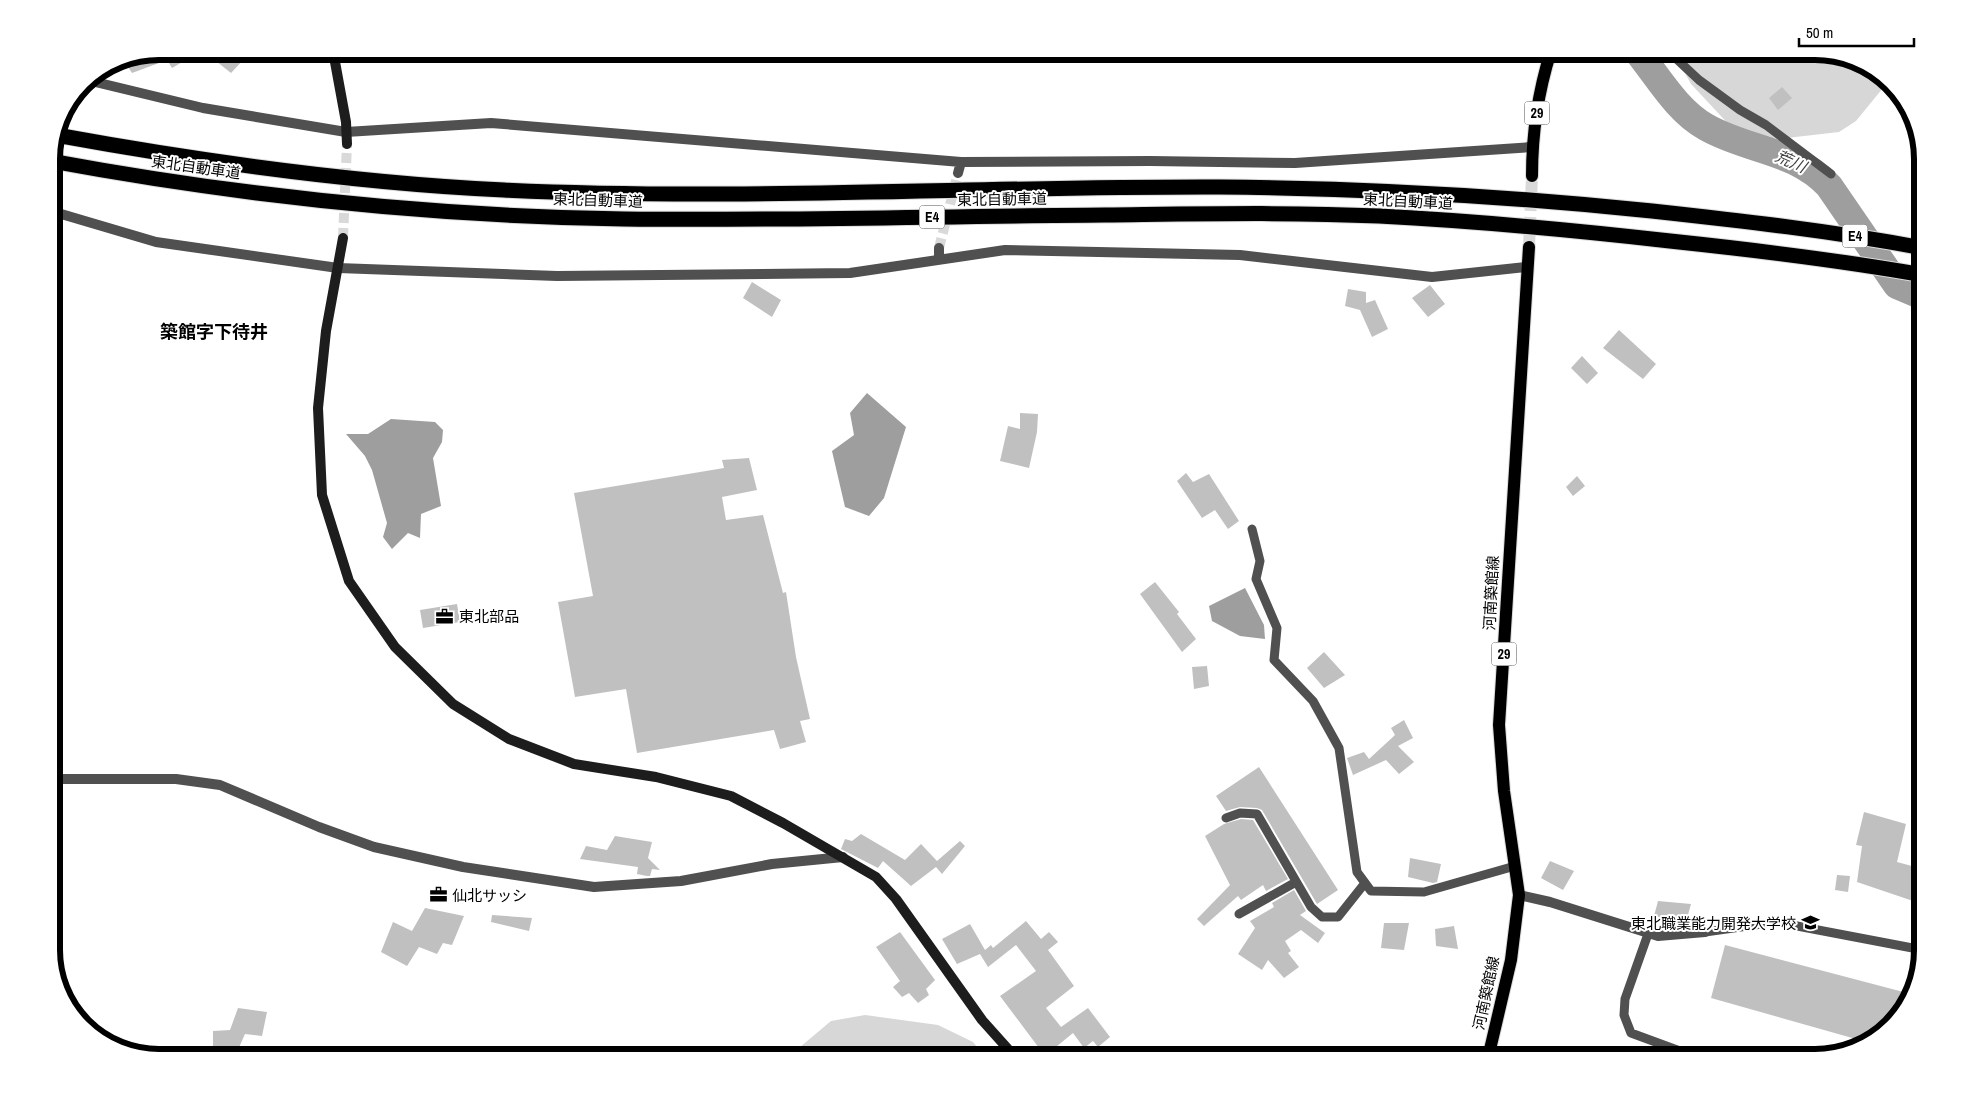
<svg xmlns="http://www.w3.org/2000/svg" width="1974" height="1109" font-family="'Archivo Narrow','Noto Sans JP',sans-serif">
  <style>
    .green { fill: #d7d7d7 }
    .water { fill: #9e9e9e }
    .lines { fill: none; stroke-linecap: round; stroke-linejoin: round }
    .river { stroke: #9e9e9e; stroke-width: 28 }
    .building { fill: #c0c0c0 }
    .street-tunnel { stroke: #d9d9d9; stroke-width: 10; stroke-dasharray: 10 5; stroke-linecap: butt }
    .secondary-tunnel { stroke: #d9d9d9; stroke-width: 10; stroke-dasharray: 10 5; stroke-linecap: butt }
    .primary-tunnel { stroke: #d9d9d9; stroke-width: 12; stroke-dasharray: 12 6; stroke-linecap: butt }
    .primary-casing { stroke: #dbdbdb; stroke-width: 14 }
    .highway-casing { stroke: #dbdbdb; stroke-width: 17 }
    .lane { stroke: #505050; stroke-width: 9 }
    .street { stroke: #505050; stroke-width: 10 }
    .secondary { stroke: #1d1d1d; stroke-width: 10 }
    .primary { stroke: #000; stroke-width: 12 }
    .highway { stroke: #000; stroke-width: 15 }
    .labels { text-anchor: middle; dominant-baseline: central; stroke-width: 4; stroke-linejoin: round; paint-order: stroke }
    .shield { fill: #fff; stroke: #4c4c4c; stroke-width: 1 }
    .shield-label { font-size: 14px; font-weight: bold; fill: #000 }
    .street-label { font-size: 15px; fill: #000; stroke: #fff }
    .poi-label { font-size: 15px; fill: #000; stroke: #fff; text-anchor: start }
    .water-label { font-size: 16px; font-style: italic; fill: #3f3f3f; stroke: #fff }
    .quarter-label { font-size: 18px; font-weight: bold; fill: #000; stroke: #fff }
    .rim { fill: none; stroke: #000; stroke-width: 6 }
  </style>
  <rect width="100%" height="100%" fill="#fff"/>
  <path class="green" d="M1673,51H1815L1869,66L1887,83L1856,121L1839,132L1778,139L1749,135L1734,130L1691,84Z
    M865,1015L938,1025L973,1042L986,1058H787L831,1021Z"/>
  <path class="water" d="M867,393L906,427L884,498L869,516L845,507L832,451L854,435L850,413Z
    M391,419L435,422L443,430L442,442L433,458L441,506L421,514L420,538L408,533L392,549L383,537L387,523L372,470L365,456L346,434H368Z
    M1245,588L1264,625L1265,639L1240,636L1212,621L1209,606Z"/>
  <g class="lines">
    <path class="river" d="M1637,51C1658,77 1677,111 1706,127C1748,151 1794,149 1829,186L1897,285L1923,296"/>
  </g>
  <path class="building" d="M159,51H182L180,54L184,61L172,68L167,60L132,73L122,58Z
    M226,51H237L245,58L231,73L216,61Z
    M1782,87L1792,98L1778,110L1769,98Z
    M752,282L781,300L772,317L743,298Z
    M1430,285L1445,304L1428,317L1412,298Z
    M1348,289L1366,292V303L1375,300L1388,329L1372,337L1360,310L1345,306Z
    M1619,330L1656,364L1643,379L1603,348Z
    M1582,356L1598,373L1587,384L1571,368Z
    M1020,413L1038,414L1037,432L1029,468L1000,461L1008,426L1020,429Z
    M749,458L757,490L722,497L726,520L763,515L783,593L786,592L796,657L810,719L800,721L806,742L780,749L774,730L637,753L626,689L575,697L558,602L593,596L574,493L724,468L722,460Z
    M1186,473L1193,482L1209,474L1239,521L1228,529L1215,510L1202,518L1177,481Z
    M1577,476L1585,486L1573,496L1566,487Z
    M1155,582L1179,612L1177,614L1196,639L1182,652L1140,594Z
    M457,604L460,622L423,628L420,610Z
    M1324,652L1345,675L1324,688L1307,668Z
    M1207,666L1209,686L1194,689L1192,667Z
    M1404,720L1413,738L1398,746L1414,762L1399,774L1386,760L1353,775L1347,758L1364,752L1369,759L1395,735L1391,728Z
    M1259,767L1338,890L1317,904L1262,810L1257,808L1240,807L1226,811L1216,796Z
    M1864,812L1906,824L1897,862L1923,869V893L1919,903L1857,882L1862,846L1856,845Z
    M1241,819L1253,820L1288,879L1266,891L1263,885L1241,900L1238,896L1204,926L1197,919L1230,885L1205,836L1224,824Z
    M861,834L905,860L921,844L937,861L960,841L965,846L942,874L936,867L911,886L883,861L878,868L841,849L845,839L852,841Z
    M615,836L652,842L648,858L660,870L652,869L650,876H647L637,874L638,867L580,859L586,846L607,850Z
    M1410,858L1441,864L1437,882L1433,883L1408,877Z
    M1550,861L1574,871L1563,890L1541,878Z
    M1837,875L1850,876L1848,892L1835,890Z
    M1294,890L1306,911L1300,915L1325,933L1318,943L1301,930L1285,941L1291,951L1288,953L1299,967L1284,978L1268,960L1262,970L1238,954L1255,928L1250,921L1274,907L1272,903Z
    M1658,901L1691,904L1686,922L1654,916Z
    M425,908L464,916L452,945L443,943L437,954L419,947L407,966L381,952L393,922L412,931Z
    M492,915L532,918L529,931L491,922Z
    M1026,921L1041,939L1049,932L1058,942L1048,950L1074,986L1046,1008L1061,1027L1088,1008L1110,1037L1098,1047L1093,1041L1084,1048L1073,1033L1045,1056L1000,996L1036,971L1016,945L988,967L980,954L957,964L942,939L970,924L985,950L991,945L993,948Z
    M1384,923H1409L1404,950L1381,948Z
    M1454,926L1458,949L1436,946L1435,929Z
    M900,932L935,980L926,989L929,995L918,1003L909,993L902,997L893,987L900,981L876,947Z
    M1725,945L1911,994L1908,1004L1870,1043L1711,998Z
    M238,1008L267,1012L262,1036L245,1034L237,1052L213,1050V1031L230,1030Z"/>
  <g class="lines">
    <path class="street-tunnel" d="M939,248L958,173"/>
    <path class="secondary-tunnel" d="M343,238L347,144"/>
    <path class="primary-tunnel" d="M1529,247L1532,176"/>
    <defs>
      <path id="primary" d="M1532,176C1532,134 1538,92 1551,51
        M1488,1058L1511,960L1519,895L1504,791L1499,725L1529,247"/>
      <path id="highway" d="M56,135C204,162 354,183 504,190C743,201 982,186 1220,187C1364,188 1508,196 1652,211C1743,221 1833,231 1923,248
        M51,161C240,196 432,216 624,219C784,221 945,216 1105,215C1196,214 1288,212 1379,216C1476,221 1573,230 1670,241C1755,250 1839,260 1923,275"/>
    </defs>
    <use href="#primary" class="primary-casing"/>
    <use href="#highway" class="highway-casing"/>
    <path class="lane" d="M1668,51L1699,80L1740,110L1766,125L1831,174
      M1252,529L1260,561L1256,579L1277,628L1274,660L1313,701L1339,748L1357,872L1371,891L1424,892L1515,866
      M1226,818L1240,813L1257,814L1311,907L1322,917H1338L1365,883
      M1239,914L1296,882
      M1705,932L1776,922L1923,950
      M1648,934L1625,999L1624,1015L1631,1033L1699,1058"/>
    <path class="street" d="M87,80L203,108L346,132L491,123L961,162L1150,161L1295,163L1532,147
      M958,173L961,162
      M51,211L156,242L338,268L557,276L850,273L1005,250L1240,255L1432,277L1526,267
      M939,248V259
      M51,779H176L220,785L319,827L374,847L463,867L594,887L681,881L772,864L843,857
      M1519,895L1550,902L1658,936L1705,932"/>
    <path class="secondary" d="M333,51L346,122L347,144
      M343,238L326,331L318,408L322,495L349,581L395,647L453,704L509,739L574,764L656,777L731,796L783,823L876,877L896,899L982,1020L1016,1058"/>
    <use href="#primary" class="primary"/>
    <use href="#highway" class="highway"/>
  </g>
  <defs>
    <symbol id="office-bare" viewBox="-9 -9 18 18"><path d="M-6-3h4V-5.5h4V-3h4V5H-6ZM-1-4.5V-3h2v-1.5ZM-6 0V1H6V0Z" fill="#000" stroke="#fff" stroke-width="2.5" paint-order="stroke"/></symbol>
    <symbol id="university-bare" viewBox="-9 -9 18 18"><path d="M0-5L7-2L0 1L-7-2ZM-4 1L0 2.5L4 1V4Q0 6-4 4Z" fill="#000" stroke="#fff" stroke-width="2.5" paint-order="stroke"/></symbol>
  </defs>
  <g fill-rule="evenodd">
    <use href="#office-bare" x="432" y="604" width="25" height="25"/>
    <use href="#office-bare" x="426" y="882" width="25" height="25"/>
    <use href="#university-bare" x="1798" y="910" width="25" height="25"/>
  </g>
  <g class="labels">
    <g class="shield">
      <rect x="1524.5" y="101.5" width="25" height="23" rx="4"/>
      <rect x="919.5" y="205.5" width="25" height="23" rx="4"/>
      <rect x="1842.5" y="224.5" width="25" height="23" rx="4"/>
      <rect x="1491.5" y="642.5" width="25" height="23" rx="4"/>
    </g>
    <g class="shield-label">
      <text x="1537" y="113">29</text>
      <text x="932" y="217">E4</text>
      <text x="1855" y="236">E4</text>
      <text x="1504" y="654">29</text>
    </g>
    <g class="street-label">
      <text transform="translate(196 167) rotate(8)">東北自動車道</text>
      <text transform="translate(1002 199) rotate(-1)">東北自動車道</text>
      <text transform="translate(598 200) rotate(2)">東北自動車道</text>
      <text transform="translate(1408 201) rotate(3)">東北自動車道</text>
      <text transform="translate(1491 593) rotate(-87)">河南築館線</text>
      <text transform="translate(1486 993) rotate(-78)">河南築館線</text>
    </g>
    <g class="poi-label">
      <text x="459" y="616">東北部品</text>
      <text x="452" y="895">仙北サッシ</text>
      <text x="1796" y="923" text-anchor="end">東北職業能力開発大学校</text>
    </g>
    <g class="water-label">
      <text transform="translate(1791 161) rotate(24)">荒川</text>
    </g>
    <g class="quarter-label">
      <text x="214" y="331">築館字下待井</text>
    </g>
  </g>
  <path d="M0 0H1974V1109H0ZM159 60H1815A99 99 0 0 1 1914 159V950A99 99 0 0 1 1815 1049H159A99 99 0 0 1 60 950V159A99 99 0 0 1 159 60Z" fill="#fff" fill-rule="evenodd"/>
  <path class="rim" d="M159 60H1815A99 99 0 0 1 1914 159V950A99 99 0 0 1 1815 1049H159A99 99 0 0 1 60 950V159A99 99 0 0 1 159 60Z"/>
  <path d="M1799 38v8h115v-8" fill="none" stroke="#000000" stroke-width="2.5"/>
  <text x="1806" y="38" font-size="15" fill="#000000" stroke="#ffffff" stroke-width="4" paint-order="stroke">50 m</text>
</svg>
